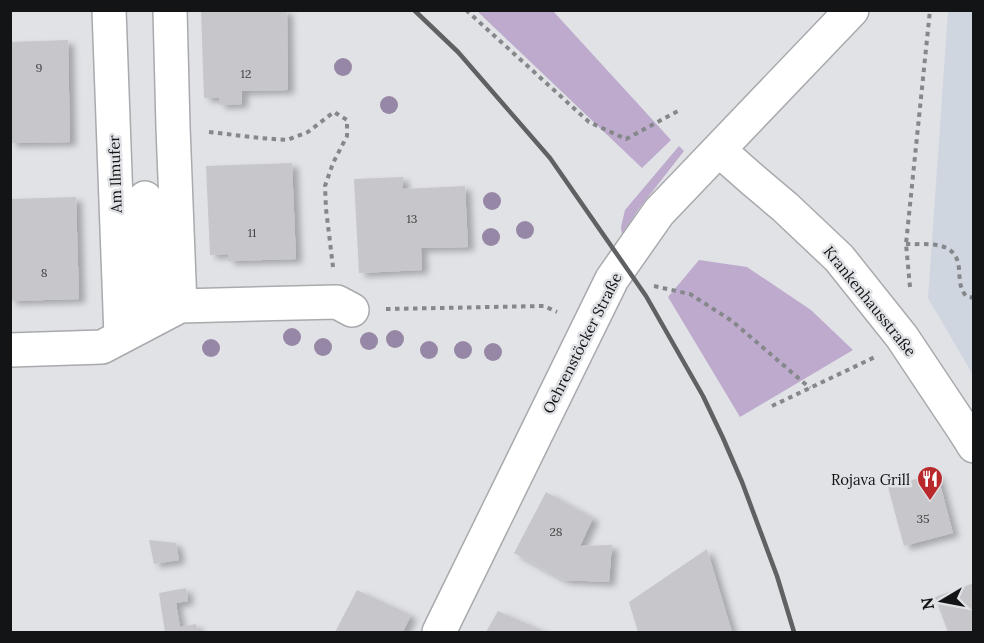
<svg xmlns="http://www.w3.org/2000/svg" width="984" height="643" font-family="Lora,serif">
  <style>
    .built { fill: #d0d6e0 }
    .green { fill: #bdaacd }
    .building { fill: #c7c7cb; filter: url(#shadow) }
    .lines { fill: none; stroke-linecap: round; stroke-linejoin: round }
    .street-casing { stroke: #a8aaad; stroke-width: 36 }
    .secondary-casing { stroke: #a8aaad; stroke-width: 36 }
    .path { stroke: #85878a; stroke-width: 4; stroke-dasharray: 4.5 4.5; stroke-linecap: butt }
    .street { stroke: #fff; stroke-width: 33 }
    .secondary { stroke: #fff; stroke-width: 33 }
    .rail { stroke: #5f6163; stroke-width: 4.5 }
    .tree { fill: #9787a6 }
    .labels { text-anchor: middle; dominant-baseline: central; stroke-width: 5; stroke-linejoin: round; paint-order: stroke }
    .number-label { font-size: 12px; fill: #404142 }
    .street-label { font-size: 15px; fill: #131415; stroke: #e0e2e6 }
    .poi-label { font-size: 15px; fill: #131415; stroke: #e0e2e6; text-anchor: end }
  </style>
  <defs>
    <filter id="shadow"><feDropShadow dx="6" dy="4" stdDeviation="3" flood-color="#0004"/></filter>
  </defs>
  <rect width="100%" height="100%" fill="#e0e2e6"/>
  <path class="built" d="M948,11H973V375L928,298Z"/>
  <path class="green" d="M477,11H553L671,140L642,168Z
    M679,146L684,151L638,210L622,235L621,227L625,210Z
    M699,260L747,267L811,310L853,350L740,417L668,297Z"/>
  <path class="building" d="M201,10H287L288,90L242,91V104L219,105V98H204Z
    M68,40L70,142L10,143V42Z
    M292,163L296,259L228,261V254L210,255L206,166Z
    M403,177V189L465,186L468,247L421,248L422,270L359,273L354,179Z
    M76,197L79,299L10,301V199Z
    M937,473L953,533L904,546L888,487Z
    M546,492L593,518L580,546L612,545L609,582L564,580L514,553Z
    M149,540L176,543L179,560L154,564Z
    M707,549L732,632H638L629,602Z
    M974,583V632H948L935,597Z
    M186,588L188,601L176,603L180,627L196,624L198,632H165L159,593Z
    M357,590L411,615L403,632H335Z
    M498,611L546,632H486Z"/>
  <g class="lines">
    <defs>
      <path id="street" d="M109,10L121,337
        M170,10L173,127L180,306
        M145,198L153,320
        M10,350L102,347L180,306L337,302L352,310"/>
      <path id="secondary" d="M719,150L753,180L785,207L839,258L902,337L962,427L974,446
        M439,632L612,279L659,212L852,10"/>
    </defs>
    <use href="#street" class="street-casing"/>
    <use href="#secondary" class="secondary-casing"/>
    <path class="path" d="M466,10L589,122L626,139L678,111
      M209,132L260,138L287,140L308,132L334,112L347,120V136L333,163L325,186L326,209L333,267
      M906,244C927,245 957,239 959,269C960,280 959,287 966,296L974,298
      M654,286L690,294L732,321L810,388
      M910,287L906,244L930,10
      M386,309L544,306L557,312
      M772,406L875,357"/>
    <use href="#street" class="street"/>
    <use href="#secondary" class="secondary"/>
    <path class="rail" d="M414,10L458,52L550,158L646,296L703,396L723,438L742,482L777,576L794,632"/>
  </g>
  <g class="tree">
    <circle cx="343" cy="67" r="9"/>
    <circle cx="389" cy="105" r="9"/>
    <circle cx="492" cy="201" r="9"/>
    <circle cx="525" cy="230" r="9"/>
    <circle cx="491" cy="237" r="9"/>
    <circle cx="292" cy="337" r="9"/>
    <circle cx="395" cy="339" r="9"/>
    <circle cx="369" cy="341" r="9"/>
    <circle cx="323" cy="347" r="9"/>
    <circle cx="211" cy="348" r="9"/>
    <circle cx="429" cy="350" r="9"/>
    <circle cx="463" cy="350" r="9"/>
    <circle cx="493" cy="352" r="9"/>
  </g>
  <defs>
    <symbol id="restaurant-pin" viewBox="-11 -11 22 30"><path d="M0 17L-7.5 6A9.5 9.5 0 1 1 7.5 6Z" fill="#b9292b" stroke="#e0e2e6"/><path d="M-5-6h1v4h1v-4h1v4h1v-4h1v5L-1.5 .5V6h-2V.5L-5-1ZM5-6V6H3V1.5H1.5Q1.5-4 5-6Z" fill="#fff"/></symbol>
  </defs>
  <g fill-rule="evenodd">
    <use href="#restaurant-pin" x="915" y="464" width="30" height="40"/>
  </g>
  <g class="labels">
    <g class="number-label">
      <text x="39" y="67">9</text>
      <text x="246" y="73">12</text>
      <text x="412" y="218">13</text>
      <text x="252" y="232">11</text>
      <text x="44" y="272">8</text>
      <text x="923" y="518">35</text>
      <text x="556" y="531">28</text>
    </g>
    <g class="street-label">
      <text transform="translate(115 174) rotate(-92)">Am Ilmufer</text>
      <text transform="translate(870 301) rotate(51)">Krankenhausstraße</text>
      <text transform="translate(582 343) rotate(-63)">Oehrenstöcker Straße</text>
    </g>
    <g class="poi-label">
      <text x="910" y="479">Rojava Grill</text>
    </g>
  </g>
  <rect width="984" height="643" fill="none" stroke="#131415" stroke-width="24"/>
  <g transform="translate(942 601) rotate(260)" stroke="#e0e2e6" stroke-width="4.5" paint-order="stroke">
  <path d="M0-4.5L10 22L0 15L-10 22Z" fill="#131415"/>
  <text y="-9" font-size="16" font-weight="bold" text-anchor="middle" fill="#131415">N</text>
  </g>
</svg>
